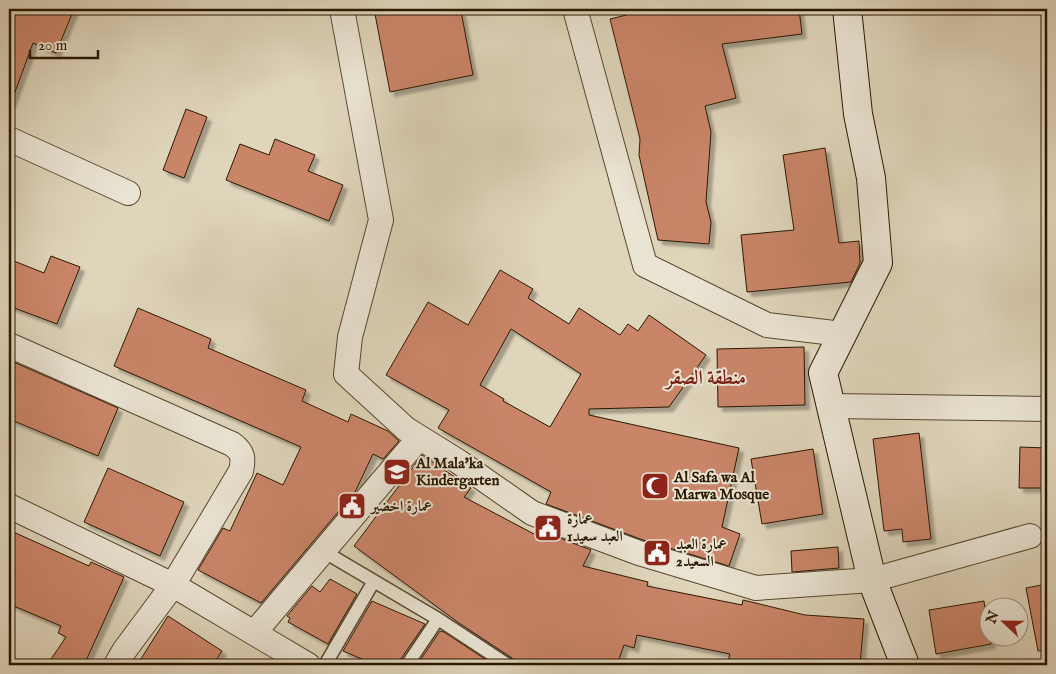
<svg xmlns="http://www.w3.org/2000/svg" width="1056" height="674" font-family="'IM FELL English',Amiri,serif">
  <style>
    .building { fill: #ca8569; stroke: #2a1800; fill-rule: evenodd; filter: url(#shadow) }
    .lines { fill: none; stroke-linecap: round; stroke-linejoin: round }
    .lane-casing { stroke: #57472f; stroke-width: 15 }
    .street-casing { stroke: #57472f; stroke-width: 26 }
    .secondary-casing { stroke: #2a1800; stroke-width: 30 }
    .lane { stroke: #eae4d3; stroke-width: 12 }
    .street { stroke: #eae4d3; stroke-width: 24 }
    .secondary { stroke: #eae4d3; stroke-width: 28 }
    .labels { text-anchor: middle; dominant-baseline: central; stroke-width: 4; stroke-linejoin: round; paint-order: stroke }
    .poi-label { font-size: 15px; font-weight: bold; fill: #2a1800; stroke: #eae4d3; text-anchor: start }
    .district-label { font-size: 20px; font-weight: bold; fill: #7a1f14; stroke: #eae4d3 }
  </style>
  <defs>
    <filter id="shadow"><feDropShadow dx="4.5" dy="4.5" stdDeviation="1" flood-color="#0004"/></filter>
  </defs>
  <rect width="100%" height="100%" fill="#dfd5bb"/>
  <filter id="stains"><feTurbulence type="fractalNoise" baseFrequency=".004" numOctaves="4"/><feColorMatrix values="0 0 0 0 .2 0 0 0 0 .09 0 0 0 0 .02 0 0 0 .5 -.17"/></filter>
  <radialGradient id="worn" r=".72"><stop offset=".6" stop-color="#630" stop-opacity="0"/><stop offset="1" stop-color="#630" stop-opacity=".3"/></radialGradient>
  <path class="building" d="M9,9H74L56,53L33,43L11,103L9,102Z
    M374,9H441L442,14L461,11L473,75L390,92Z
    M651,9H799L802,34L722,44L736,98L705,106L711,132L706,202L711,222L709,244L658,240L639,155L640,139L610,19Z
    M186,109L207,117L184,178L163,170Z
    M275,139L315,155L308,171L343,185L329,221L226,180L240,144L269,155Z
    M825,148L839,243L859,241L860,263L851,282L747,292L741,235L794,230L783,155Z
    M51,256L80,267L57,324L9,306V259L44,273Z
    M500,270L533,289L528,298L569,324L579,308L620,335L628,324L638,331L649,315L706,355L669,407L589,409V415L739,448L722,527L740,534L729,566L643,540L546,504L551,492L438,428L449,410L386,375L428,302L468,325ZM511,329L581,374L550,427L503,401L504,399L480,385Z
    M138,308L211,339L208,348L306,390L302,401L348,422L351,414L388,431L399,441L383,459L373,454L355,492L261,603L198,570L223,528L230,531L257,473L283,485L301,447L114,366Z
    M804,347L805,405L718,407L717,349Z
    M9,360L118,408L98,456L9,419Z
    M919,433L931,539L903,542L902,529L884,531L873,439Z
    M1020,447L1047,448V488H1019Z
    M813,449L823,514L762,524L751,459Z
    M422,455L471,488L464,497L534,534L536,529L591,550L583,566L648,582L647,586L742,605L743,600L805,615L864,619L860,665H727L730,654L637,635L634,648L624,645L617,665H516L512,658L459,623L354,546Z
    M108,468L184,502L160,556L84,522Z
    M9,530L89,566L91,562L124,577L84,665H47L66,637L58,633L61,626L9,604Z
    M838,547L839,568L792,572L791,551Z
    M330,579L357,594L328,644L288,622L290,618L287,616L312,586L320,592Z
    M1047,584V650L1038,651L1026,588Z
    M372,601L425,624L400,660L399,665H376L343,651Z
    M984,601L988,636H990L991,644L936,654L929,610Z
    M168,616L222,651L213,665H137Z
    M440,631L444,632L494,665H417Z"/>
  <g class="lines">
    <defs>
      <path id="lane" d="M323,551L438,619L508,665
        M325,665L374,581
        M407,665L438,619"/>
      <path id="street" d="M342,9L381,220L350,337L346,374L406,429L459,462L532,513L639,553L756,588L872,580L1030,536
        M575,9L645,265L767,325L842,334
        M9,139L128,193
        M9,345L232,444C243,452 244,458 241,471L173,585L124,651L116,665
        M831,406L1047,409
        M9,506L173,585L308,665
        M254,633L419,438"/>
      <path id="secondary" d="M847,9L858,114L871,178L878,263L823,373L872,580L905,665"/>
    </defs>
    <use href="#lane" class="lane-casing"/>
    <use href="#street" class="street-casing"/>
    <use href="#secondary" class="secondary-casing"/>
    <use href="#lane" class="lane"/>
    <use href="#street" class="street"/>
    <use href="#secondary" class="secondary"/>
  </g>
  <defs>
    <symbol id="school-square" viewBox="-11 -11 22 22"><rect x="-9" y="-9" width="18" height="18" rx="4" fill="#8f2418" stroke="#eae4d3"/><path d="M0-5L7-2L0 1L-7-2ZM-4 1L0 2.5L4 1V4Q0 6-4 4Z" fill="#fff"/></symbol>
    <symbol id="mosque-square" viewBox="-11 -11 22 22"><rect x="-9" y="-9" width="18" height="18" rx="4" fill="#8f2418" stroke="#eae4d3"/><path d="M3.5-4.9A6 6 0 1 0 3.5 4.9A5 5 0 1 1 3.5-4.9Z" fill="#fff"/></symbol>
    <symbol id="civic-square" viewBox="-11 -11 22 22"><rect x="-9" y="-9" width="18" height="18" rx="4" fill="#8f2418" stroke="#eae4d3"/><path d="M-.6-6.5H3V-4.5H.6V-3L4-1V1h2V6H-6V1h2V-1L-.6-3ZM-1.2 2.5V6h2.4V2.5Z" fill="#fff"/></symbol>
  </defs>
  <g fill-rule="evenodd">
    <use href="#school-square" x="381" y="456" width="32" height="32"/>
    <use href="#mosque-square" x="639" y="470" width="32" height="32"/>
    <use href="#civic-square" x="336" y="490" width="32" height="32"/>
    <use href="#civic-square" x="532" y="512" width="32" height="32"/>
    <use href="#civic-square" x="641" y="537" width="32" height="32"/>
  </g>
  <g class="labels">
    <g class="poi-label">
      <text x="416" y="463">Al Mala'ka<tspan x="416" dy="17">Kindergarten</tspan></text>
      <text x="674" y="477">Al Safa wa Al<tspan x="674" dy="17">Marwa Mosque</tspan></text>
      <text x="371" y="506">عمارة اخضير</text>
      <text x="567" y="519">عمارة<tspan x="567" dy="17">العبد سعيد1</tspan></text>
      <text x="676" y="544">عمارة العبد<tspan x="676" dy="17">السعيد2</tspan></text>
    </g>
    <g class="district-label">
      <text x="706" y="378">منطقة الصقر</text>
    </g>
  </g>
  <rect width="1056" height="674" fill="none" stroke="#dfd5bb" stroke-width="30"/>
  <rect x="10" y="10" width="1036" height="654" fill="none" stroke="#2a1800" stroke-width="2.5"/>
  <rect x="15" y="15" width="1026" height="644" fill="none" stroke="#2a1800"/>
  <g transform="translate(1004 622) rotate(292)"><circle r="24" fill="#eae4d3" stroke="#9d927f"/>
  <path d="M0-4L9 19L0 12L-9 19Z" fill="#8f2418"/>
  <text y="-8" font-size="14" font-weight="bold" text-anchor="middle" fill="#2a1800">N</text>
  </g>
  <path d="M30 50v8h68v-8" fill="none" stroke="#2a1800" stroke-width="2.5"/>
  <text x="38" y="50" font-size="15" fill="#2a1800" stroke="#eae4d3" stroke-width="4" paint-order="stroke">20 m</text>
  <rect width="100%" height="100%" filter="url(#stains)"/>
  <rect width="100%" height="100%" fill="url(#worn)"/>
</svg>
